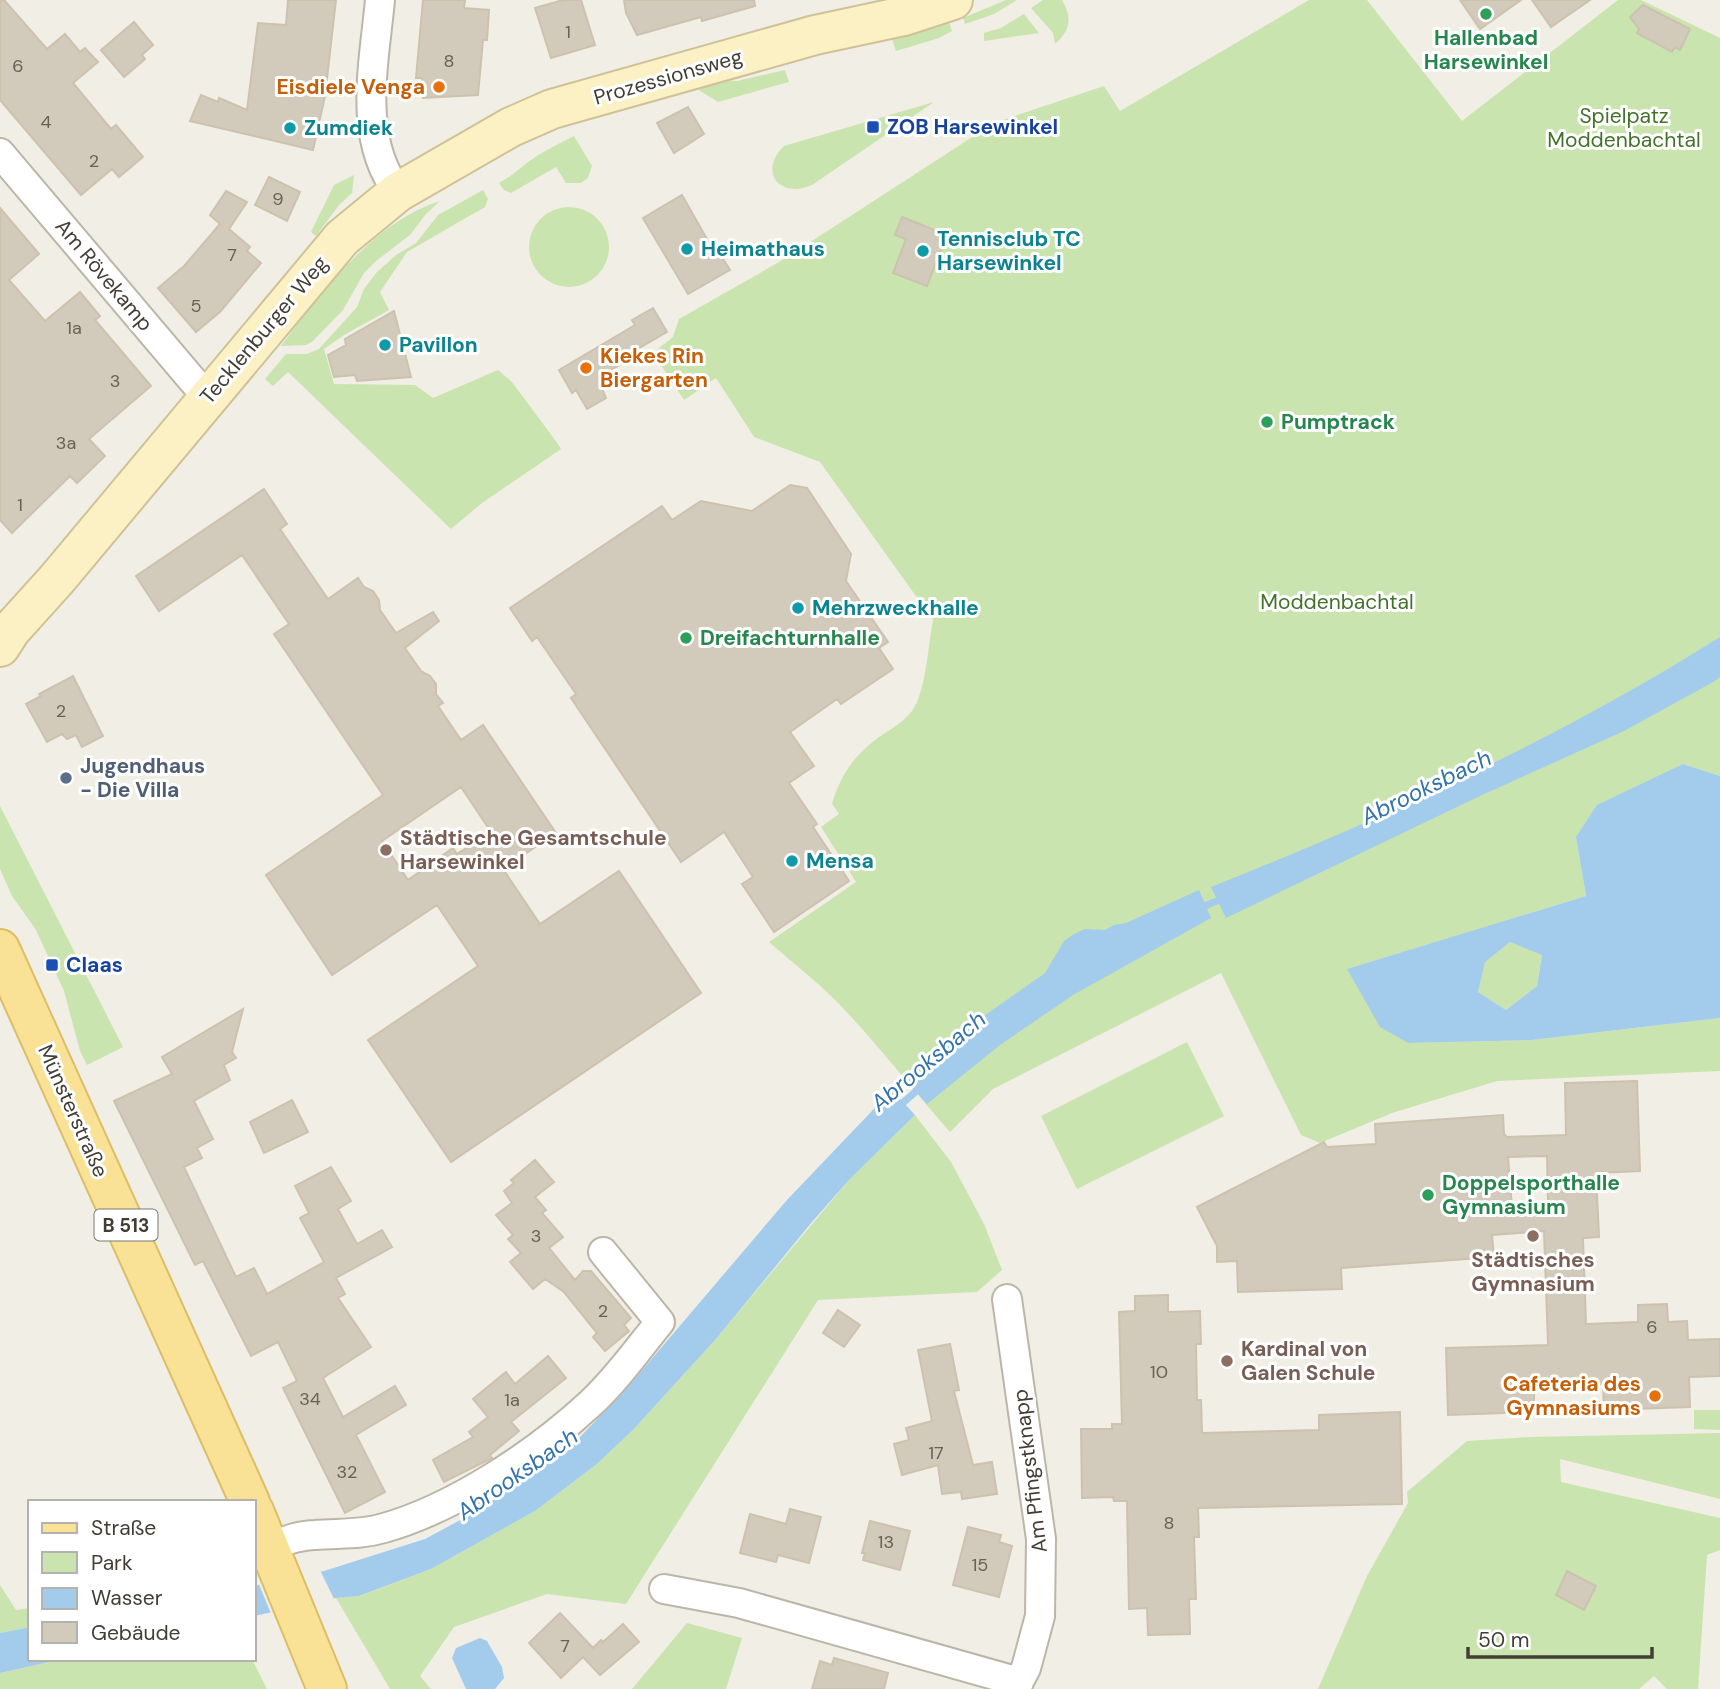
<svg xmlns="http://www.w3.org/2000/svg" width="1720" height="1689" font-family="'DM Sans',sans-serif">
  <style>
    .green { fill: #cae4af }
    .water { fill: #a3cbec; fill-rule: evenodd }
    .pier { fill: #f1eee5 }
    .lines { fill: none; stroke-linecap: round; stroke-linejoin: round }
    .stream { stroke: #a3cbec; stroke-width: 7 }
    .building { fill: #d2cabb; stroke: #cdc2ae; stroke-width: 2; fill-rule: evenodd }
    .street-casing { stroke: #bcb6a8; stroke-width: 32 }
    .secondary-casing { stroke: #cfc297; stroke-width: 42 }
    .primary-casing { stroke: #ddbe67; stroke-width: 42 }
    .street { stroke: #fff; stroke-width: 28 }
    .secondary { stroke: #fcf1c5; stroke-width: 38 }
    .primary { stroke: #f9e196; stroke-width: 38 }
    .leisure-dot { fill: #2e9e5b; stroke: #fff; stroke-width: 2.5 }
    .food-dot { fill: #e8710a; stroke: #fff; stroke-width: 2.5 }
    .transit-dot { fill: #1a4fb4; stroke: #fff; stroke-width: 2.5 }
    .culture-dot { fill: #0f9aa8; stroke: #fff; stroke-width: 2.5 }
    .service-dot { fill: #5c6f8a; stroke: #fff; stroke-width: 2.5 }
    .education-dot { fill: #8d6e63; stroke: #fff; stroke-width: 2.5 }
    .labels { text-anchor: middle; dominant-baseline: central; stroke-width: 6; stroke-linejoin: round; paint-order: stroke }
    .number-label { font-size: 18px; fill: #676156 }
    .shield { fill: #fff; stroke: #7b7872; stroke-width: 2 }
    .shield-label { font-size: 19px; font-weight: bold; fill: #433e35 }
    .leisure-label { font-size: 21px; font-weight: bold; fill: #27864d; stroke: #fff; text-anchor: start }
    .street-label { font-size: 21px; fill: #433e35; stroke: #fff }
    .food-label { font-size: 21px; font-weight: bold; fill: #c56008; stroke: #fff; text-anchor: end }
    .park-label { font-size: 21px; fill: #43722b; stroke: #fff }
    .transit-label { font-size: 21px; font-weight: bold; fill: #164399; stroke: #fff; text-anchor: start }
    .culture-label { font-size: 21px; font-weight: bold; fill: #0d838f; stroke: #fff; text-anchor: start }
    .service-label { font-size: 21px; font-weight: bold; fill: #4e5e75; stroke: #fff; text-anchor: start }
    .education-label { font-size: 21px; font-weight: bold; fill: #785e54; stroke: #fff; text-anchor: start }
    .water-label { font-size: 23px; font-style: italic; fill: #3473a9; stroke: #fff }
  </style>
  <rect width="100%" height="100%" fill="#f1eee5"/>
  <path class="green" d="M1006,0H1017L994,14L965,24L963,18Z
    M1043,0H1062C1073,18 1070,31 1055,44L1053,33L1031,8Z
    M1309,0H1367L1462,121L1618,0H1641L1720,38V776L1683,764L1576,837L1586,896L1348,969L1408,1043L1532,1040L1720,1018V1071L1497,1081L1392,1113L1320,1143L1301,1135L1221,973L993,1089L950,1132C913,1090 879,1046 841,1006C819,983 793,963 769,942L856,882L821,827L839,814L832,804C841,773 856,753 882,735C893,728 904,721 912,711C926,692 928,645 933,620L820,462L754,437L716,378L684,400L653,353L673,337L679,319L781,261L994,123L1104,86L1120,111Z
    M1024,14L1039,33L984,41V33L1001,28Z
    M949,22L952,31L939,38L896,51L892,39Z
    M785,70L789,82L718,102L694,87L701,80L737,81Z
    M934,102L812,185C807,187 801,189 796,189C768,188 766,163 784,146Z
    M574,136L592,166L588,178L581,183H566L556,167L511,193L504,190L499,183C510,177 518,170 528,162C542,152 558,144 574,136Z
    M354,175L352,193L339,205L316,236L311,232L334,185Z
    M483,190L488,199L485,207L407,252L380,292L389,310L344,335L324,349L334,384L415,385L433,398L498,370L512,382L555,440L561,449L482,503L451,529L288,372L273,386L265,379L286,354H307L319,349L357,307L364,289L376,273L396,255L416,243L438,215Z
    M440,201L426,214L410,235L376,261L364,273L343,310L313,341L306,345L281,346C320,293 375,221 440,201Z
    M529 247a40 40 0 1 1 80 0a40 40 0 1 1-80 0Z
    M0,806L123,1047L87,1065L80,1051L64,991L36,930L12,896L0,869Z
    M1510,942L1542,954L1537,986L1506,1010L1478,992L1484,962Z
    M1187,1042L1224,1116L1077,1189L1041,1116Z
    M915,1115L951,1162L984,1224L1002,1270L977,1292L818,1300L626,1604L547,1594L454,1627L420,1676L431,1689H390L336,1598L360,1596L431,1569L535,1511L597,1464L633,1430L716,1339L849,1180Z
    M1694,1410H1720V1430L1694,1429Z
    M1720,1433V1499L1560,1459L1561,1482L1720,1518V1550L1707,1555L1698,1689H1667L1654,1676L1639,1689H1318L1367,1576L1408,1503L1407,1492L1467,1441L1532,1437Z
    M0,1585L16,1610L30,1608V1627L0,1633Z
    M687,1623L742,1638L726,1689H632Z
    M63,1659H252L267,1689H0V1673Z"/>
  <path class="water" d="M1720,637V677L1715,681L1624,731L1482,795L1226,918L1211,887C1387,817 1560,738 1720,637Z
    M1683,764L1720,776V1018L1532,1040L1408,1043L1380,1027L1347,969L1586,896L1576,837L1597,805ZM1510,942L1542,955L1537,986L1506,1010L1478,992L1485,962Z
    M1199,890L1211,918L1073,995L1000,1045L927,1104L904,1079L964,1030L1045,973L1064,941L1074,934L1085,929L1105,930L1114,925L1126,923Z
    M892,1090L915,1115L849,1180L812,1222L716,1339L633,1430L597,1464L535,1511L431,1569L359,1596L336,1598L254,1616V1586L324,1571L425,1539L479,1510L576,1441L621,1395L787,1200Z
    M30,1627V1659H63L0,1673V1633Z
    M480,1638L487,1641L502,1667L504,1678L495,1689H466L452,1658L456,1648Z"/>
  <path class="pier" d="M319,1568L335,1601L272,1616L258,1582Z"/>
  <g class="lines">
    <path class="stream" d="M1200,908L1224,898
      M897,1108L922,1086"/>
  </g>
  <path class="building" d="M0,0H4L47,49L65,34L80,52L85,48L98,62L73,83L111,129L116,125L143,157L119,177L112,169L81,195L0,100Z
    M288,0H336L325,96L313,150L190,121L201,95L218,102L219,98L247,110L258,23L286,25Z
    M423,0H465L464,8L489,10L487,40H483L478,95L423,98L422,78H416Z
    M563,0H581L595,45L551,58L535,8Z
    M624,0H754L755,6L702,21L701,17L637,35L626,13Z
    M1460,0H1521L1480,29Z
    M1532,0H1590L1551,27Z
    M1643,5L1690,29L1680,50L1675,47L1672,52L1637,33L1639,29L1630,17Z
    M134,22L153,45L142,55L145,59L124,77L101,50Z
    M688,107L704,134L674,153L657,123Z
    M269,177L300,192L287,221L255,205Z
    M226,191L247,202L229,229L250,247L247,251L261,263L220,312L196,332L158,288L184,266L220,224L210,215Z
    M682,195L712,248L715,246L730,270L688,294L643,218Z
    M0,208L39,254L9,280L45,321L80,292L100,316L95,320L151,386L89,439L105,456L77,483L70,476L12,533L0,520Z
    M902,217L947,235L927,286L893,273L906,239L895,235Z
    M653,308L667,332L617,361L620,365L610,370L612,374L599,382L606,398L587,409L576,390L572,393L559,370L635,325L632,320Z
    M394,311L411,377L357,381L355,375L334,377L328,355L346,345L345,339Z
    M790,485L807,488L851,554L846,581L888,642L879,648L893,669L841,704L837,699L790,732L814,766L789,783L817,824L813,827L849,881L774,932L742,884L753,877L724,832L681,862L571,698L576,694L537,637L532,641L510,608L662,506L672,520L701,501L752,511Z
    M264,489L287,524L280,529L328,599L358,578L364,587L373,591L379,600L380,610L396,633L433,612L439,621L405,648L421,671L430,676L436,684V694L443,703L438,706L461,740L483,725L556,833L503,869L540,924L619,871L701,993L451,1162L368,1040L478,966L437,905L332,975L266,875L383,795L274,634L289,624L242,555L159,611L136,576ZM461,787L491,832L457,854L453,848L408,880L382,841Z
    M73,676L103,736L82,747L76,735L67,739L62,734L47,742L26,704L41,696L39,694Z
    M243,1009L232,1052L236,1058L224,1065L230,1080L194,1101L213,1139L197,1148L202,1158L184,1167L236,1277L254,1268L267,1294L324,1262L300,1218L309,1213L295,1186L331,1167L351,1201L338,1209L357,1244L382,1230L392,1247L336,1278L345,1294L338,1298L371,1347L323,1378L343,1417L395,1386L406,1405L356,1435L385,1492L345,1513L283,1388L297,1381L278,1342L251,1356L203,1261L195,1265L114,1101L172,1074L162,1057Z
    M1637,1081L1640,1171L1596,1173L1599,1237L1583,1238L1586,1324L1638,1322V1305L1667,1304L1668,1322L1687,1321L1688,1340L1720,1339V1376L1689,1377L1690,1407L1604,1410L1603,1384L1534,1386V1412L1448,1415L1446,1348L1548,1345L1544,1231L1492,1235L1494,1257L1341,1268L1342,1289L1238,1292L1237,1261L1217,1262V1246L1197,1207L1324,1142L1327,1147L1376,1144L1375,1124L1503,1115L1504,1134L1507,1137L1566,1135L1565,1083ZM1547,1156L1548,1205L1512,1207L1508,1157Z
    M292,1100L308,1132L264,1153L250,1122Z
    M535,1160L554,1182L535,1197L546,1210L542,1213L563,1237L549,1248L575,1280L583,1271H591L631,1318L624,1325L629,1331L605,1351L593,1337L597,1333L564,1292L545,1279L533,1289L510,1262L521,1253L508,1239L513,1235L496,1215L512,1203L504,1191L514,1183L511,1180Z
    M1168,1295V1312L1200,1311L1201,1344H1196L1197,1400H1201L1202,1433L1319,1430V1415L1400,1412L1402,1504L1198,1508L1199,1537H1194L1196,1599H1189L1190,1634L1148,1635L1147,1608L1129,1609L1127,1501H1114L1113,1497L1082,1498L1081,1429H1112V1424H1122L1119,1312L1135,1311V1296Z
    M838,1310L860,1325L844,1347L823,1333Z
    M950,1344L959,1390L954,1391L973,1465L992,1462L997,1494L962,1499L961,1492L942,1494L938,1465L902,1475L894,1444L909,1440L906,1428L932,1421L918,1350Z
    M548,1356L566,1378L511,1422L519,1431L490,1455L492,1458L444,1482L433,1460L473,1437L469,1432L488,1417L473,1399L506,1372L515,1384Z
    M790,1509L821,1517L809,1563L778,1555L776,1562L740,1553L750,1514L786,1524Z
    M870,1521L910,1531L900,1570L863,1560L865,1553H862Z
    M968,1527L1001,1535L999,1542L1012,1546L999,1597L953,1585Z
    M1567,1571L1596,1586L1584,1610L1556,1595Z
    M560,1613L593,1648L601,1640L603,1642L623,1624L639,1642L600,1675L583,1657L561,1678L529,1643Z
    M834,1658L888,1673L884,1689H812L820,1661L832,1665Z"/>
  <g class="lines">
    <defs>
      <path id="street" d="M380,0C374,64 357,138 398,192
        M0,153L194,382L209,396
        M1007,1299L1041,1539L1040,1616L1026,1668L1015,1689
        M269,1547C285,1541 299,1535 315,1535C339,1533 361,1535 384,1528C455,1508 537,1453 591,1403C617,1379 638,1349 660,1322L603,1252
        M664,1589L739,1603L1019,1682"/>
      <path id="secondary" d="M0,647L11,630L57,579L342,238L398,192L511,127L552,109L815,35L904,16L953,0"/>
      <path id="primary" d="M0,949L250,1502
        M254,1511L327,1689"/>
    </defs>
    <use href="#street" class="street-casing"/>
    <use href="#secondary" class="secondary-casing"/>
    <use href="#primary" class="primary-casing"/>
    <use href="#street" class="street"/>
    <use href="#secondary" class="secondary"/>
    <use href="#primary" class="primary"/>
  </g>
  <g class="leisure-dot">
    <circle cx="1486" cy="14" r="7"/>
    <circle cx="1267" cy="422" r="7"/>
    <circle cx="686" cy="638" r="7"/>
    <circle cx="1428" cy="1195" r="7"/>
  </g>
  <g class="food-dot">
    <circle cx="439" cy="87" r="7"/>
    <circle cx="586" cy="368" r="7"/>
    <circle cx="1655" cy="1396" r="7"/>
  </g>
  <g class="transit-dot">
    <rect x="866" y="120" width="14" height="14" rx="3.5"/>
    <rect x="45" y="958" width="14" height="14" rx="3.5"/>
  </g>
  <g class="culture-dot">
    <circle cx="290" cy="128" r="7"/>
    <circle cx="687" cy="249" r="7"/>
    <circle cx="923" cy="251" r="7"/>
    <circle cx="385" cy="345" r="7"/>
    <circle cx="798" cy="608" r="7"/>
    <circle cx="792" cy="861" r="7"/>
  </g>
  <circle class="service-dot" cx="66" cy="778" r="7"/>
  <g class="education-dot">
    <circle cx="386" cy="850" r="7"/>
    <circle cx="1533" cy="1236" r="7"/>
    <circle cx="1227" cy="1361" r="7"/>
  </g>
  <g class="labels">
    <g class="number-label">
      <text x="568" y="32">1</text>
      <text x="449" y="61">8</text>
      <text x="18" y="66">6</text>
      <text x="46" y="122">4</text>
      <text x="94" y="161">2</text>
      <text x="278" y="199">9</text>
      <text x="232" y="255">7</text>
      <text x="196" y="306">5</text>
      <text x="74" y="328">1a</text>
      <text x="115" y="381">3</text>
      <text x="66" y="443">3a</text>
      <text x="20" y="505">1</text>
      <text x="61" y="711">2</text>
      <text x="536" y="1236">3</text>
      <text x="603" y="1311">2</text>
      <text x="1652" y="1327">6</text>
      <text x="1159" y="1372">10</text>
      <text x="310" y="1399">34</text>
      <text x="512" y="1400">1a</text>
      <text x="936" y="1453">17</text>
      <text x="347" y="1472">32</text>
      <text x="1169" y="1523">8</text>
      <text x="886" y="1542">13</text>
      <text x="980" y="1565">15</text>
      <text x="565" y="1646">7</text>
    </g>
    <rect class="shield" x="94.5" y="1209.5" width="63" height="31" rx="5"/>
    <g class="shield-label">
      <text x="126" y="1225">B 513</text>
    </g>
    <g class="leisure-label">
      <text x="1486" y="38" text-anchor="middle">Hallenbad<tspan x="1486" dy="24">Harsewinkel</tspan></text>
      <text x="1281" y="422">Pumptrack</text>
      <text x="700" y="638">Dreifachturnhalle</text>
      <text x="1442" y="1183">Doppelsporthalle<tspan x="1442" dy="24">Gymnasium</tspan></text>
    </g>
    <g class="street-label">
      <text transform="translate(668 77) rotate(-16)">Prozessionsweg</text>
      <text transform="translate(104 275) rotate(50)">Am Rövekamp</text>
      <text transform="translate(264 330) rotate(-50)">Tecklenburger Weg</text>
      <text transform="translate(73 1111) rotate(66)">Münsterstraße</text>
      <text transform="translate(1030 1471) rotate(-97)">Am Pfingstknapp</text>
    </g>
    <g class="food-label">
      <text x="425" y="87">Eisdiele Venga</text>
      <text x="600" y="356" text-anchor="start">Kiekes Rin<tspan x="600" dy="24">Biergarten</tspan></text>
      <text x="1641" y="1384">Cafeteria des<tspan x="1641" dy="24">Gymnasiums</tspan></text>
    </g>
    <g class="park-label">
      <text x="1624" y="116">Spielpatz<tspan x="1624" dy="24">Moddenbachtal</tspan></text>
      <text x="1337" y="602">Moddenbachtal</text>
    </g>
    <g class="transit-label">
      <text x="887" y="127">ZOB Harsewinkel</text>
      <text x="66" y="965">Claas</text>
    </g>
    <g class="culture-label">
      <text x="304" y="128">Zumdiek</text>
      <text x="937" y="239">Tennisclub TC<tspan x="937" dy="24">Harsewinkel</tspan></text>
      <text x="701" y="249">Heimathaus</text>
      <text x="399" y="345">Pavillon</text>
      <text x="812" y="608">Mehrzweckhalle</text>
      <text x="806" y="861">Mensa</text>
    </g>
    <g class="service-label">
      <text x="80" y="766">Jugendhaus<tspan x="80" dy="24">- Die Villa</tspan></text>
    </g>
    <g class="education-label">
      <text x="400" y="838">Städtische Gesamtschule<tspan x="400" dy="24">Harsewinkel</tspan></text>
      <text x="1533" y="1260" text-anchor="middle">Städtisches<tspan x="1533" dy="24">Gymnasium</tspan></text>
      <text x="1241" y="1349">Kardinal von<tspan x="1241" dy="24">Galen Schule</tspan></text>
    </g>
    <g class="water-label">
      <text transform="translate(1426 787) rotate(-26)">Abrooksbach</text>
      <text transform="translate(928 1061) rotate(-40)">Abrooksbach</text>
      <text transform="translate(517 1474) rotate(-35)">Abrooksbach</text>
    </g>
  </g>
  <rect x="28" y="1500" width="228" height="161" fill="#ffffff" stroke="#b4b2ae" stroke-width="2"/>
  <rect x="42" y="1523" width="35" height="10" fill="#f9e196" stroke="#b4b2ae" stroke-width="2"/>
  <text x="91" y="1535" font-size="21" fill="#433e35">Straße</text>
  <rect x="42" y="1552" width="35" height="21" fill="#cae4af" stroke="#b4b2ae" stroke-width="2"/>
  <text x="91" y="1570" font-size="21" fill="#433e35">Park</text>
  <rect x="42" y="1588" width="35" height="21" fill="#a3cbec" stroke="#b4b2ae" stroke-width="2"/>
  <text x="91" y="1605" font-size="21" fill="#433e35">Wasser</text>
  <rect x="42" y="1622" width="35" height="21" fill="#d2cabb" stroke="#b4b2ae" stroke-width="2"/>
  <text x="91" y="1640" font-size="21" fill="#433e35">Gebäude</text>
  <path d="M1468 1647v10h184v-10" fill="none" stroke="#433e35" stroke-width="3.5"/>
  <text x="1478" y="1647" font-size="21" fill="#433e35" stroke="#ffffff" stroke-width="5" paint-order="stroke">50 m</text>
</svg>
